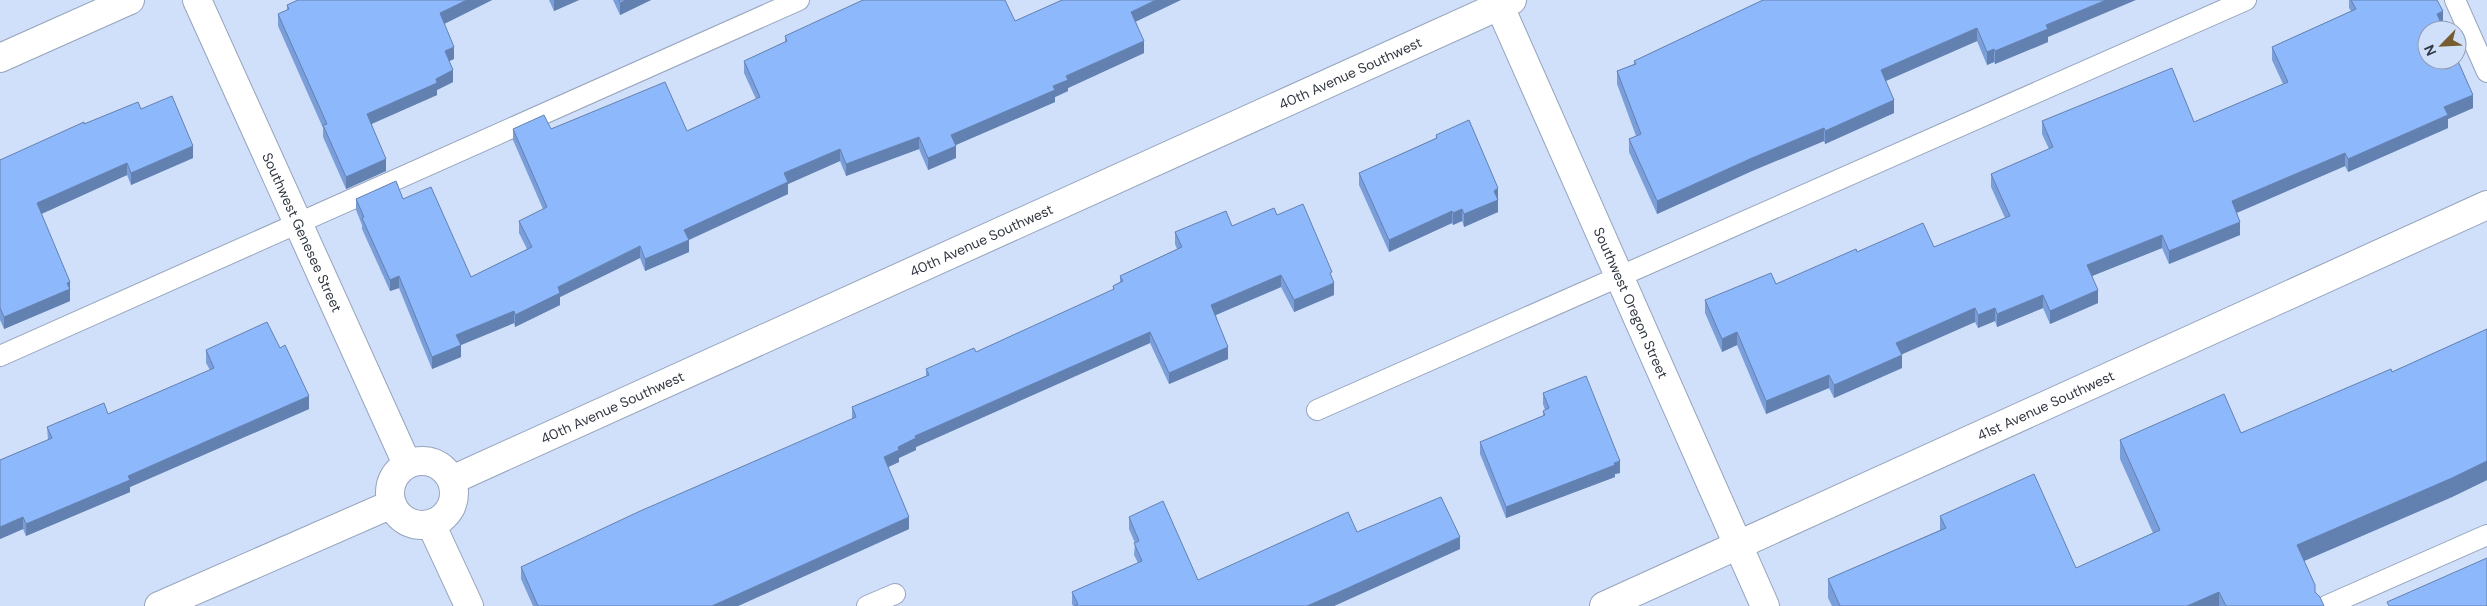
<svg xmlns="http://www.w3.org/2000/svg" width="2487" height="606" font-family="'DM Sans',sans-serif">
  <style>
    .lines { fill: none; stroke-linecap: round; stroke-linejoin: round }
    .lane-casing { stroke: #95a4bc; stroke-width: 22 }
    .street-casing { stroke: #95a4bc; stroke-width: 30 }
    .secondary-casing { stroke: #95a4bc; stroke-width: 30 }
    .lane { stroke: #fff; stroke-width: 20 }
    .street { stroke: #fff; stroke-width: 28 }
    .secondary { stroke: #fff; stroke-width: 28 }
    .wall { fill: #7a9ed9 }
    .shaded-wall { fill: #6381b0 }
    .building { fill: #8eb8fc; stroke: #6381b0 }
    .labels { text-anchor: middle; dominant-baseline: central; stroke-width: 4.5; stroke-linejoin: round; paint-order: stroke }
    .street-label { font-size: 14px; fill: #313741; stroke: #d0e0fa }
  </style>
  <rect width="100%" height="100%" fill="#d0e0fa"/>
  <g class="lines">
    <defs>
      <path id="lane" d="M2455,0L2487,72
        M0,356L799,0
        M1317,410L2246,0
        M867,606L895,594
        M2326,606L2487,535"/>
      <g id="street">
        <path id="s1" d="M197,0L407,464"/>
        <path d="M0,58L130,0"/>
        <circle cx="422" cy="493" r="32"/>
        <path id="s2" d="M452,480L1512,0"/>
        <path d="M431,524L469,606"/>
        <path d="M159,606L392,504"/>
        <path id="s3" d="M1604,606L2487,205"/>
      </g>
      <g id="secondary">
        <path id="s4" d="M1497,0L1765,606"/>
      </g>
    </defs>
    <use href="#lane" class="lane-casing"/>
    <use href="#street" class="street-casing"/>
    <use href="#secondary" class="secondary-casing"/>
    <use href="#lane" class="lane"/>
    <use href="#street" class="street"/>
    <use href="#secondary" class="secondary"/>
  </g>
  <path class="wall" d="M298,0H492L444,24L454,59L449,61L453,82L437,90V95L371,124L386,171L346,189L323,137V128L278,26V14L287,10V5Z
    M549,0H579L554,11Z
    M613,0H651L620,15Z
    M1763,0L2048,37V42L1995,64L1994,62L1987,65L1977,41L1886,81L1894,113L1825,144L1824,141L1752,171L1657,214L1629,152V139L1636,136L1617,84V71L1634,64V61Z
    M2349,0H2437L2442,25L2473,108L2448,119V128L2348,172L2345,166L2236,213L2240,235L2169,264L2162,248L2092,276L2098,303L2050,324L2043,308L1997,327L1995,321L1978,328L1975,322L1901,354L1902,368L1834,398L1829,388L1766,414L1737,345L1722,352L1705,313V300L1776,284L1857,252L1934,247L2005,218L1991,187V174L2049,149L2042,134V121L2194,122L2283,84L2272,60V47L2351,11L2349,8Z
    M1015,21L1136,22L1144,53L1068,88V91L1055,97V102L956,145V158L928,170L919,149L846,176L840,161L788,184V194L689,240V252L645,271L640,258L560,297V305L515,327L514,323L461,345V357L432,369L399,288L390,291L362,229V225L356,210V199H403L471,277L527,249L519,233V221L543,209L513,140V129L687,131L756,99L744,73V61L785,42V36Z
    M141,109L193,158L131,185L127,175L41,214L70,294V301L4,329L0,320V160L84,124Z
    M1436,135L1498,201V212L1464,227L1462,221L1453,225L1452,223L1389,252L1359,185V173L1436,138Z
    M1277,215L1332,278L1334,295L1294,312L1281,287L1216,315L1228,359L1169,384L1150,343L916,447V450L899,458V462L888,467L909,529L738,606H533L521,579V567L852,419V407L926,376V369L976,352L1113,290V286L1120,282V276L1177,249L1175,244V232L1232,226Z
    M2487,329V480L2452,497L2304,561L2315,592L2324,606H1832L1828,598V579L1940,530V516L2076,568L2153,533L2120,459V440L2241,433L2392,372Z
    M206,350L309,409L130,487V492L26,536L23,529L0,539V460L48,440L47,427L108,414L210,370L206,363Z
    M1543,393L1620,473L1615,474V477L1506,518L1480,454V442L1543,416V411L1545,410L1543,404Z
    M1129,517L1198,580L1357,532L1460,549L1334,606H1073L1072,604V592L1138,563L1134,555L1135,543L1129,529Z"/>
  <path class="shaded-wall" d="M467,0H492L440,26V13Z
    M554,0H579L554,11Z
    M626,0H651L620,15V3Z
    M1156,0H1181L1131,24V12Z
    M2106,0H2136L2048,37V42L1995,64V51L2046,25Z
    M2443,11V24L2437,27V14Z
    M1977,28V41L1881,83V70Z
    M1144,41V53L1068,88V91L1055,97V102L951,147V135L1053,86L1066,76Z
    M454,47V59L445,63V51Z
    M1994,49V62L1987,65V52Z
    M453,70V82L437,90V95L367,126V114Z
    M2473,95V108L2448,119V128L2348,172V159L2444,107Z
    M1894,100V113L1825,144V131Z
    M1824,128V141L1752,171L1657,214V201L1752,158Z
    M919,137V149L846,176V164Z
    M193,146V158L131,185V173Z
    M956,146V158L928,170V158Z
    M840,149V161L788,184V194L684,242V230L784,173Z
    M2345,153V166L2232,215V201Z
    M386,159V171L346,189V177Z
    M127,163V175L37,216V203Z
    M1498,188V212L1464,227V214L1494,191Z
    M1462,209V221L1453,225V213Z
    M1452,211V223L1389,252V240Z
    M2240,222V235L2169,264V251Z
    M2162,235V248L2087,278V265Z
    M689,240V252L645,271V259Z
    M640,246V258L560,297V305L515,327V315L558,287Z
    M1281,275V287L1211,317V305Z
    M399,276V288L390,291V280Z
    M70,282V301L4,329V317Z
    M1334,283V295L1294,312V300Z
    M2098,290V303L2050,324V311Z
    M2043,295V308L1997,327V314Z
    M1975,308V322L1896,357V343Z
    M1995,308V321L1978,328V315Z
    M514,311V323L456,347V335Z
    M1150,332V343L916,447V450L899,458V462L884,469V457L898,447L915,436Z
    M1737,332V345L1722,352V339Z
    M461,345V357L432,369V357Z
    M1228,347V359L1169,384V373Z
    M1902,355V368L1834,398V385Z
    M1829,375V388L1766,414V401Z
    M309,396V409L130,487V492L26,536V524L128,476Z
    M1620,461V473L1615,474V477L1506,518V507Z
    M2487,461V480L2452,497L2297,564V545Z
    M23,517V529L0,539V527Z
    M909,517V529L738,606H712Z
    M1460,537V549L1334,606H1307Z
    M2219,592V606H2187Z"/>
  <path class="building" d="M298,0H467L440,13L454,47L445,51L453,70L436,79L437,83L367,114L386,159L346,177L323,125L327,124L278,14L289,9L287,5Z
    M619,0H626L620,3Z
    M863,0H1005L1015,21L1062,0H1156L1131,12L1144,41L1066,76L1068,80L1053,86L1055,90L951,135L956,146L928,158L919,137L846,164L840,149L784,173L788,182L684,230L689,240L645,259L640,246L558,287L560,293L515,315L514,311L456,335L461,345L432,357L399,276L390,280L362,218L364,217L356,199L396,181L403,199L431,187L471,277L532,247L519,221L547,207L513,129L544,115L551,129L665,82L687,131L760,97L744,61L787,41L785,36Z
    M1763,0H2106L2046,25L2048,29L1995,51L1994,49L1987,52L1977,28L1881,70L1894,100L1825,131L1824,128L1752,158L1657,201L1629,139L1641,134L1617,71L1636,64L1634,61Z
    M2351,0H2437L2443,11L2437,14L2444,30H2427V60H2457V59L2473,95L2444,107L2448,115L2348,159L2345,153L2232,201L2240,222L2169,251L2162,235L2087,265L2098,290L2050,311L2043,295L1997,314L1995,308L1978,315L1975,308L1896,343L1902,355L1834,385L1829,375L1766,401L1737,332L1722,339L1705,300L1771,273L1776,284L1856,249L1857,252L1923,223L1934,247L2010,216L1991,174L2053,147L2042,121L2172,68L2194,122L2288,82L2272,47L2356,9Z
    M172,96L193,146L131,173L127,163L37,203L70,282L67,283L70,289L4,317L0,308V160L84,122V124L138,102L141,109Z
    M1469,120L1498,188L1494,191L1498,200L1464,214L1462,209L1453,213L1452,211L1389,240L1359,173L1437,138L1436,135Z
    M1303,204L1332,272L1330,273L1334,283L1294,300L1281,275L1211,305L1228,347L1169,373L1150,332L915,436L916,438L898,447L899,450L884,457L909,517L712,606H538L521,567L638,512L856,417L852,407L929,375L926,369L974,348L976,352L1114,289L1113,286L1123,281L1120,276L1182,247L1175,232L1226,211L1232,226L1274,208L1277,215Z
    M267,322L280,348L285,345L309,396L128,476L130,480L26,524L23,517L0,527V460L52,438L47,427L104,403L108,414L214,368L206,350Z
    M2487,329V461L2452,478L2297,545L2315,585V592L2320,597L2324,606H2226L2219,592L2187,606H1840L1828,579L1946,528L1940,516L2034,474L2076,568L2160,530L2120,440L2224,394L2241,433L2391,369L2392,372Z
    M1586,376L1620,461L1614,463L1615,465L1506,507L1480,442L1545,415L1543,411L1549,408L1543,393Z
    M1441,497L1460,537L1339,592L1307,606H1075L1078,604L1072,592L1142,561L1134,543L1139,541L1129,517L1163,501L1198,580L1348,512L1357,532Z
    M2487,558V606H2389L2387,602Z"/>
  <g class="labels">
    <g class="street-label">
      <text stroke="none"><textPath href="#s2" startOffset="986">40th Avenue Southwest</textPath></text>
      <text stroke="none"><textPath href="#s1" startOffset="255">Southwest Genesee Street</textPath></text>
      <text stroke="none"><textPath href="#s2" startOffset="581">40th Avenue Southwest</textPath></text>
      <text stroke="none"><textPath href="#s4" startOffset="331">Southwest Oregon Street</textPath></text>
      <text stroke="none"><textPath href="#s3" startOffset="485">41st Avenue Southwest</textPath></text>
      <text stroke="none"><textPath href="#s2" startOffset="176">40th Avenue Southwest</textPath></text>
    </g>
  </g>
  <g transform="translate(2442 45) rotate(246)"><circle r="24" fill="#d0e0fa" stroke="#909cb0"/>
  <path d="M0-4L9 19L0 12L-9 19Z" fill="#775c2f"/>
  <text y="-8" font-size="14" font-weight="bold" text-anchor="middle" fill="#313741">N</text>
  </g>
</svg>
